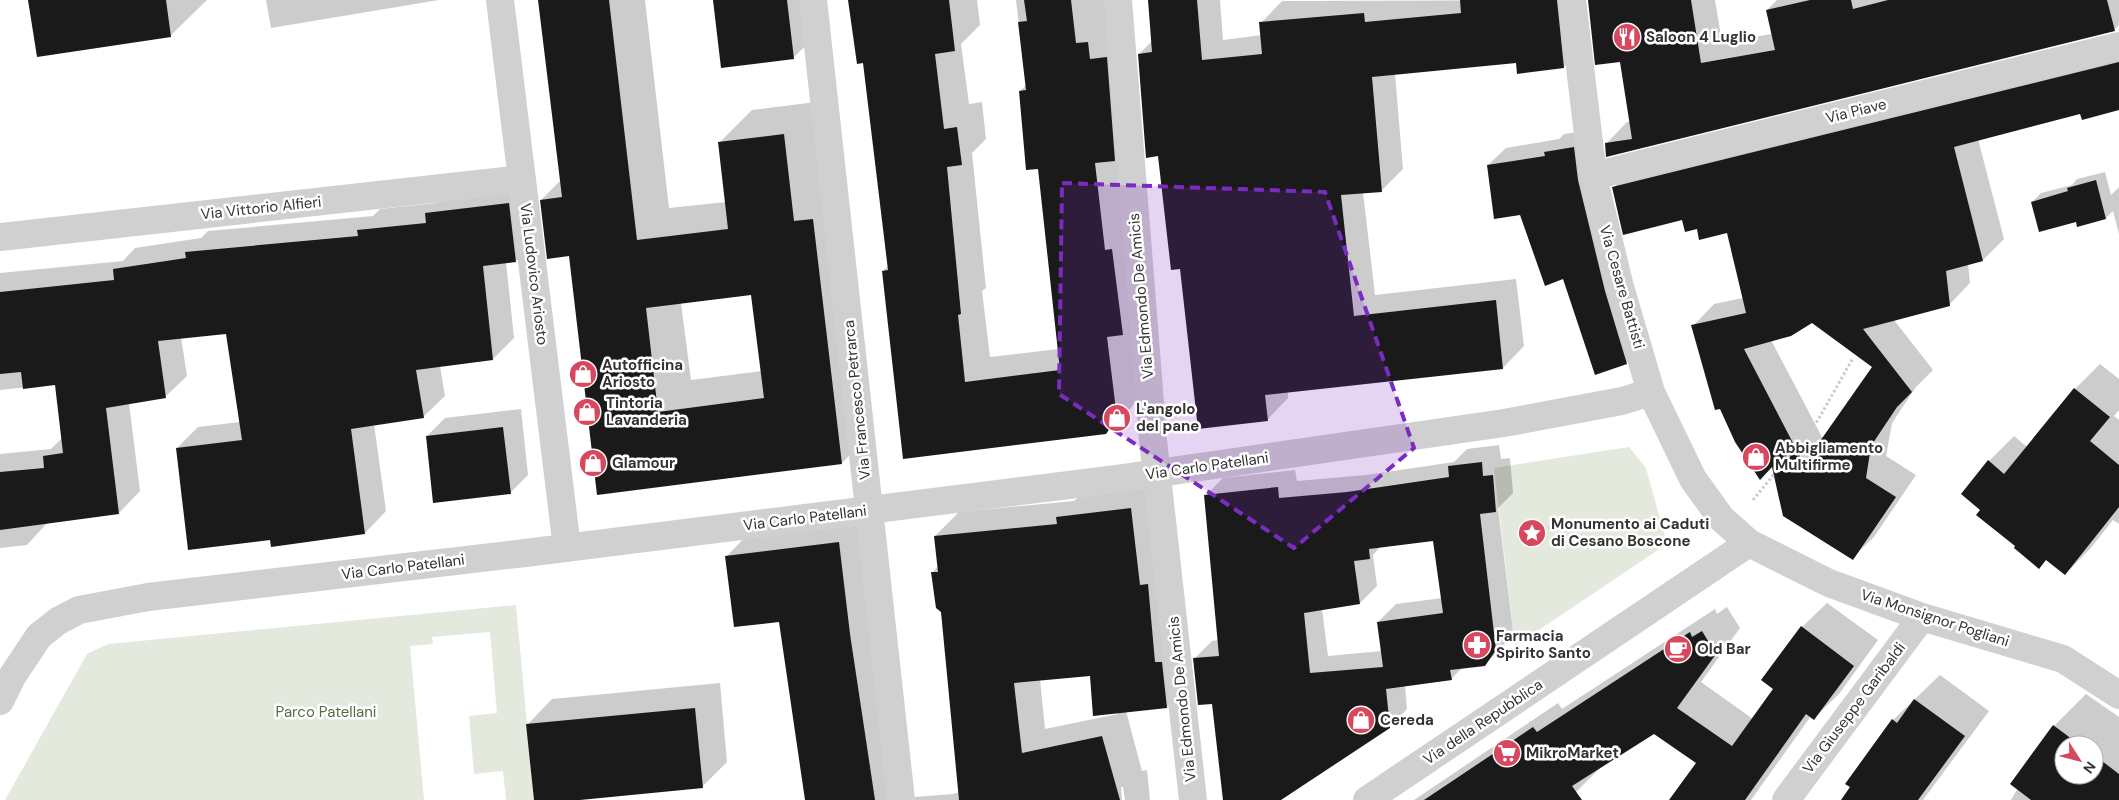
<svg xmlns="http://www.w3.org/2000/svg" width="2119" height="800" font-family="'DM Sans',sans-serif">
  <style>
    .green { fill: #e4e9dd }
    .shadow { fill: #0003; fill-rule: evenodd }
    .building { fill: #1a1a1a; fill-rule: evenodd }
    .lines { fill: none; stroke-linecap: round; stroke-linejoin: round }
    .path { stroke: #cacaca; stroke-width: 3; stroke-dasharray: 2.5 2.5; stroke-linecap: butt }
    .minor { stroke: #d0d0d0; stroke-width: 28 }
    .marked { fill: #7b2cbf; fill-opacity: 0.2; stroke: #7b2cbf; stroke-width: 4; stroke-dasharray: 10 6; stroke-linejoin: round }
    .labels { text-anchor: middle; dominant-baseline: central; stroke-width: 5; stroke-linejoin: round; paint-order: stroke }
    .poi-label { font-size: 15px; font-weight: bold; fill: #333; stroke: #fff; text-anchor: start }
    .street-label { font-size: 15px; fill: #333; stroke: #fff }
    .park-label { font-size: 15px; fill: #596b43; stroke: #fff }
  </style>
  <rect width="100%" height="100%" fill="#fff"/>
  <path class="green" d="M1629,447L1646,468L1665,537L1658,550L1515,646L1494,468Z
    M516,605L534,800H506L503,771L474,774L469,716L497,713L490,632L432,637L433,644L410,646L424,800H5L87,654L108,644Z"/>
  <path class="shadow" d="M30,0H207L170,36Z
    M266,0H439L271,28Z
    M539,0H645L669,208L726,202L720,142L752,110L816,102L874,431L842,463L598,494L570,255L541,200L561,180ZM752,294L762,371L691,380L681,303Z
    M714,0H823L826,26L793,58Z
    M850,0H977L980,25L961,44L969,104L982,102L986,139L972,153L986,288L982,291L990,357L1059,349L1039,167L1020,91L1026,85L1016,0H1111L1142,392L1131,408L1105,433L904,457L883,271L888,266L864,61Z
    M1149,0H1220L1223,40L1262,35L1261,23L1282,1L1580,0L1585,46L1564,67L1517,61L1395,74L1403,169L1382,190L1363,192L1375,295L1516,279L1524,346L1503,368L1288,392V398L1267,420L1181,267L1139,54L1152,41Z
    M1589,0H1715L1722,42L1772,34L1767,10L1777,0H2119V25L2114,30L1608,155L1606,144L1627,122H1631L1622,66Z
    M2119,47V109L2081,112L1978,139L2004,239L1983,260L1968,264L1970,283L1949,305L1894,320L1933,370L1916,387L1892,423L1886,456L1916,475L1874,537L1852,558L1773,466L1693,326L1714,304L1743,298L1728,232L1697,228L1683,218L1613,188L1635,167ZM1812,322L1874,367L1823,439L1771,340Z
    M1591,130L1644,345L1626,363L1564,278L1488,165L1506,148L1559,139L1564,134Z
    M2105,172L2111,195L2119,187V234L2113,211L2106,218L2078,225L2077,221L2032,202L2041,193L2072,185L2077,179Z
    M530,183L537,240L516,261L506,262L514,338L493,359L440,366L445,396L423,417L374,424L386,511L365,533L273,546L272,538L177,448L198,427L240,422L227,333L181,337L187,376L165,397L129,403L140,491L119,513L48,522L27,545L0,548V454L51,449L62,438L56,384L0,390V273L123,261L135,248L201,238L208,231L373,216L380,209L436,203L448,192Z
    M2100,364L2119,379V410L2114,416L2119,420V524L2113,520L2090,549L2065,574L2047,559L2017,546L1982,509L1989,461L2014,436L2027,447L2075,389Z
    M521,409L528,475L510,493L427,436L445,418Z
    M1499,445L1501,459L1510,458L1513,493L1498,508L1513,631L1503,646L1485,664L1463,667L1451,679L1405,685L1407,709L1389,727L1278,800H1225L1213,702L1194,659L1212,641L1219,640L1205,496L1223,478L1295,470L1297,481L1366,475L1454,462L1467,449ZM1434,539L1442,598L1396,604L1378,622L1382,651L1328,656L1322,609L1360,603L1377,586L1373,555L1381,546Z
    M1155,484L1191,683L1167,707L1126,711L1142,771L1147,770L1150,800H1125L1123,787H1121L1122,800H806L780,620L726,557L750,532L863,519L902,798L953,794L960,792L942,611L933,572L938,566L935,536L959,512L1074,501L1082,494ZM1091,674L1118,714L1045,729L1040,679Z
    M1827,603L1878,640L1839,694L1814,718L1811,716L1751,800H1671L1697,763L1654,732L1601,767L1576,792L1563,800H1414L1558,703L1562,709L1715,609L1717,614L1727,607L1740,628L1701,682L1753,719L1774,689L1802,627Z
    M1940,675L1989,711L1923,800H1843L1893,720Z
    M720,683L727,762L702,787L567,800H535L527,725L552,699Z
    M2086,694L2119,717V800H2011L2054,726ZM2064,745H2094V775H2064Z"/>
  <path class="building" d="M28,0H166L171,37L37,57Z
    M538,0H609L637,240L728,229L718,142L784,134L794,221L813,219L842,464L597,495L569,256L547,259L540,200L562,197ZM751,295L764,398L658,412L646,308Z
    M713,0H787L794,59L721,68Z
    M848,0H949L955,51L935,54L944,129L957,127L962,165L947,167L961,314L958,315L965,382L1060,370L1038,169L1026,170L1019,91L1026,90L1018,22L1027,21L1024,0H1071L1076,43L1088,42L1090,59L1107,57L1115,161L1095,163L1105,250L1112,249L1123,335L1107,337L1117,418L1106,434L903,459L882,271L888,270L863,63L857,64Z
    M1148,0H1197L1202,60L1262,54L1259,22L1364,13L1365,22L1461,13L1460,0H1557L1564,68L1517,74L1516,63L1372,77L1382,192L1341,195L1354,316L1496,300L1503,369L1265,395L1268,421L1198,429L1180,269L1171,270L1158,156L1146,158L1138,54L1152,52Z
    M1588,0H1691L1701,63L1775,50L1766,10L1810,0H1851L1853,9L1888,0H2107L2115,31L1606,157L1605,143L1632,139L1620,62L1595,65Z
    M2119,62V110L2082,120L2080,114L1954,147L1983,261L1946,271L1950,306L1863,329L1912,392L1897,407L1871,446L1866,478L1896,497L1853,560L1783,516L1772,467L1760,480L1735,442L1720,409L1715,410L1691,325L1746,313L1727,233L1699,240L1697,229L1685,232L1682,220L1623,235L1612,187ZM1812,323L1872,367L1804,464L1744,349L1791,336Z
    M1574,147L1578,180L1605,291L1627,364L1595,375L1563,279L1545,286L1520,215L1494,219L1487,165L1545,156L1544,152Z
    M2096,180L2106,219L2077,227L2076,222L2039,232L2031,202L2068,191L2067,188Z
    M509,203L516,262L483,266L493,360L416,370L424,418L351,429L365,534L271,547L270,540L188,550L176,448L242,440L226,334L158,341L166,398L106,408L119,514L0,530V472L44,468L43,456L63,453L55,385L23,389L21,372L0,374V292L114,280L113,269L186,258L185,252L358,236L357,230L426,223L425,213Z
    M2074,388L2110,417L2090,441L2119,465V507L2065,575L2046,560L2039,569L2014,548L2015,546L1976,515L1980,510L1961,494L1988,460L2004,474Z
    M503,427L511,494L433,503L426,436Z
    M1482,462L1483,476L1493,475L1496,512L1480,514L1496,650L1485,666L1450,670L1452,680L1386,689L1390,728L1281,800H1223L1212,704L1198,705L1193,658L1219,656L1204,495L1278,487L1279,498L1347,492L1449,477L1448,466ZM1433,541L1443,613L1377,622L1383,667L1310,673L1304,613L1360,604L1354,561L1370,559L1369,549Z
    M1131,508L1140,585L1148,584L1155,662H1162L1167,708L1093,716L1090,676L1014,683L1022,753L1102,736L1120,800H959L941,612L936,608L931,572H938L934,536L1057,524L1056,517Z
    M839,542L850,634L875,800H805L779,622L734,627L725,556Z
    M1801,626L1854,666L1814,720L1806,714L1745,800H1669L1696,763L1654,734L1572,786L1582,800H1424L1533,727L1537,732L1690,632L1692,637L1702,631L1716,654L1677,708L1732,746L1773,689L1761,680Z
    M1914,699L1965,736L1918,800H1841L1850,787L1845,784L1892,719L1897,723Z
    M695,708L703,788L580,800H534L526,724Z
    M2053,725L2080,745H2064V775H2094V755L2119,774V800H2031L2010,784Z"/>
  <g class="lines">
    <path class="path" d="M1753,500L1818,420L1853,358
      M1543,528L1559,527"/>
    <path class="minor" d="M500,0L567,548
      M813,0L901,800
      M1118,0L1153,440L1193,800
      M1572,0L1593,176L1620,287L1651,392L1693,479L1721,518L1749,543L1829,583L1922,617L2063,659L2119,695
      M1593,176L2119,46
      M0,237L522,179
      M0,701L13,675L39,636L58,621L79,610L148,597L525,553L1124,478L1504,423L1622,401L1651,392
      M1367,800L1749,543
      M1786,800L1922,617"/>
  </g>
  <path class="marked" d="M1062,183L1325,192L1414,448L1294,548L1059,394Z"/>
  <defs>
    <symbol id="restaurant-disc" viewBox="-11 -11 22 22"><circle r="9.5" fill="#d7485f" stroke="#fff"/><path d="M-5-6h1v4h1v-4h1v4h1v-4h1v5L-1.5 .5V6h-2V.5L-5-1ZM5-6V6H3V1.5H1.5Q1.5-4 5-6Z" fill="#fff"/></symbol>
    <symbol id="shop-disc" viewBox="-11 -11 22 22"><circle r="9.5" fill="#d7485f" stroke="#fff"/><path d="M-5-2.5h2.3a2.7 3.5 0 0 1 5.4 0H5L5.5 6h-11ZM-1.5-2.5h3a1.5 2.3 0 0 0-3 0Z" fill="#fff"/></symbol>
    <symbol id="sight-disc" viewBox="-11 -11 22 22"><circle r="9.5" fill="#d7485f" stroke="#fff"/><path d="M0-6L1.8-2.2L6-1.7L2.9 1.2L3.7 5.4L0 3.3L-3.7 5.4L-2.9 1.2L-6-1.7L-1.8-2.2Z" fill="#fff"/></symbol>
    <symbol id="pharmacy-disc" viewBox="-11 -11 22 22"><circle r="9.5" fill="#d7485f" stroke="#fff"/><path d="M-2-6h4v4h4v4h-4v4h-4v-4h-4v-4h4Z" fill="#fff"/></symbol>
    <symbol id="cafe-disc" viewBox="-11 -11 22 22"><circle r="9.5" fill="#d7485f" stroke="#fff"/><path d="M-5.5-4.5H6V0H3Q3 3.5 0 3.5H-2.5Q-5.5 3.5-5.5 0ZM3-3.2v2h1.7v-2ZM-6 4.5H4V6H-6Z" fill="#fff"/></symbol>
    <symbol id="supermarket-disc" viewBox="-11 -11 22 22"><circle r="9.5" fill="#d7485f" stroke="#fff"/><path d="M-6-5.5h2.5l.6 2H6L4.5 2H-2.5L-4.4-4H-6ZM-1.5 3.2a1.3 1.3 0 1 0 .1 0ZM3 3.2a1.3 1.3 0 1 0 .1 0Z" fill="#fff"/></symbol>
  </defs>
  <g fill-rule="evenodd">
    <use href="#restaurant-disc" x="1611" y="21" width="32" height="32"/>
    <use href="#shop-disc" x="567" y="358" width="32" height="32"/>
    <use href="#shop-disc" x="571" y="396" width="32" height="32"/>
    <use href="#shop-disc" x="1101" y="402" width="32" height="32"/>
    <use href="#shop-disc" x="1740" y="441" width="32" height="32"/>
    <use href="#shop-disc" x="577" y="447" width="32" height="32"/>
    <use href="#sight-disc" x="1516" y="517" width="32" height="32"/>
    <use href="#pharmacy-disc" x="1461" y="629" width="32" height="32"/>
    <use href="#cafe-disc" x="1662" y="633" width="32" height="32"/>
    <use href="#shop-disc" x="1345" y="704" width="32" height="32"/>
    <use href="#supermarket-disc" x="1491" y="737" width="32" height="32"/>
  </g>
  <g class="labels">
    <g class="poi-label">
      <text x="1646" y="37">Saloon 4 Luglio</text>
      <text x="602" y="365">Autofficina<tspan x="602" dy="17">Ariosto</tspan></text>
      <text x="606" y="403">Tintoria<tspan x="606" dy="17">Lavanderia</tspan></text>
      <text x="1136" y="409">L'angolo<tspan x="1136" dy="17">del pane</tspan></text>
      <text x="1775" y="448">Abbigliamento<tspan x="1775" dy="17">Multifirme</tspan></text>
      <text x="612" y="463">Glamour</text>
      <text x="1551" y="524">Monumento ai Caduti<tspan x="1551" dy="17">di Cesano Boscone</tspan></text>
      <text x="1496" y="636">Farmacia<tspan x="1496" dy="17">Spirito Santo</tspan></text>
      <text x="1697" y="649">Old Bar</text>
      <text x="1380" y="720">Cereda</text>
      <text x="1526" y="753">MikroMarket</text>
    </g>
    <g class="street-label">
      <text transform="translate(1856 111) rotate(-14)">Via Piave</text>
      <text transform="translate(261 208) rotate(-6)">Via Vittorio Alfieri</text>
      <text transform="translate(534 274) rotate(83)">Via Ludovico Ariosto</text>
      <text transform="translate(1622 287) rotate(74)">Via Cesare Battisti</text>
      <text transform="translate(1141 296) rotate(-95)">Via Edmondo De Amicis</text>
      <text transform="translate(857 400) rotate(-96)">Via Francesco Petrarca</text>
      <text transform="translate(1207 466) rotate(-8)">Via Carlo Patellani</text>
      <text transform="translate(805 518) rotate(-7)">Via Carlo Patellani</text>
      <text transform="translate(403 567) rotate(-7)">Via Carlo Patellani</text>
      <text transform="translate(1935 618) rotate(18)">Via Monsignor Pogliani</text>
      <text transform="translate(1182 699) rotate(-96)">Via Edmondo De Amicis</text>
      <text transform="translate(1854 708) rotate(-53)">Via Giuseppe Garibaldi</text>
      <text transform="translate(1483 722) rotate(-34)">Via della Repubblica</text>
    </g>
    <g class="park-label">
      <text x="326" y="712">Parco Patellani</text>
    </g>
  </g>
  <g transform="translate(2079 760) rotate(126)"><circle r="24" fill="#ffffff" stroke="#adadad"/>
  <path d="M0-4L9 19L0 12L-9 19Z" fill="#d7485f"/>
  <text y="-8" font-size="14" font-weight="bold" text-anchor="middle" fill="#333333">N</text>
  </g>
</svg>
